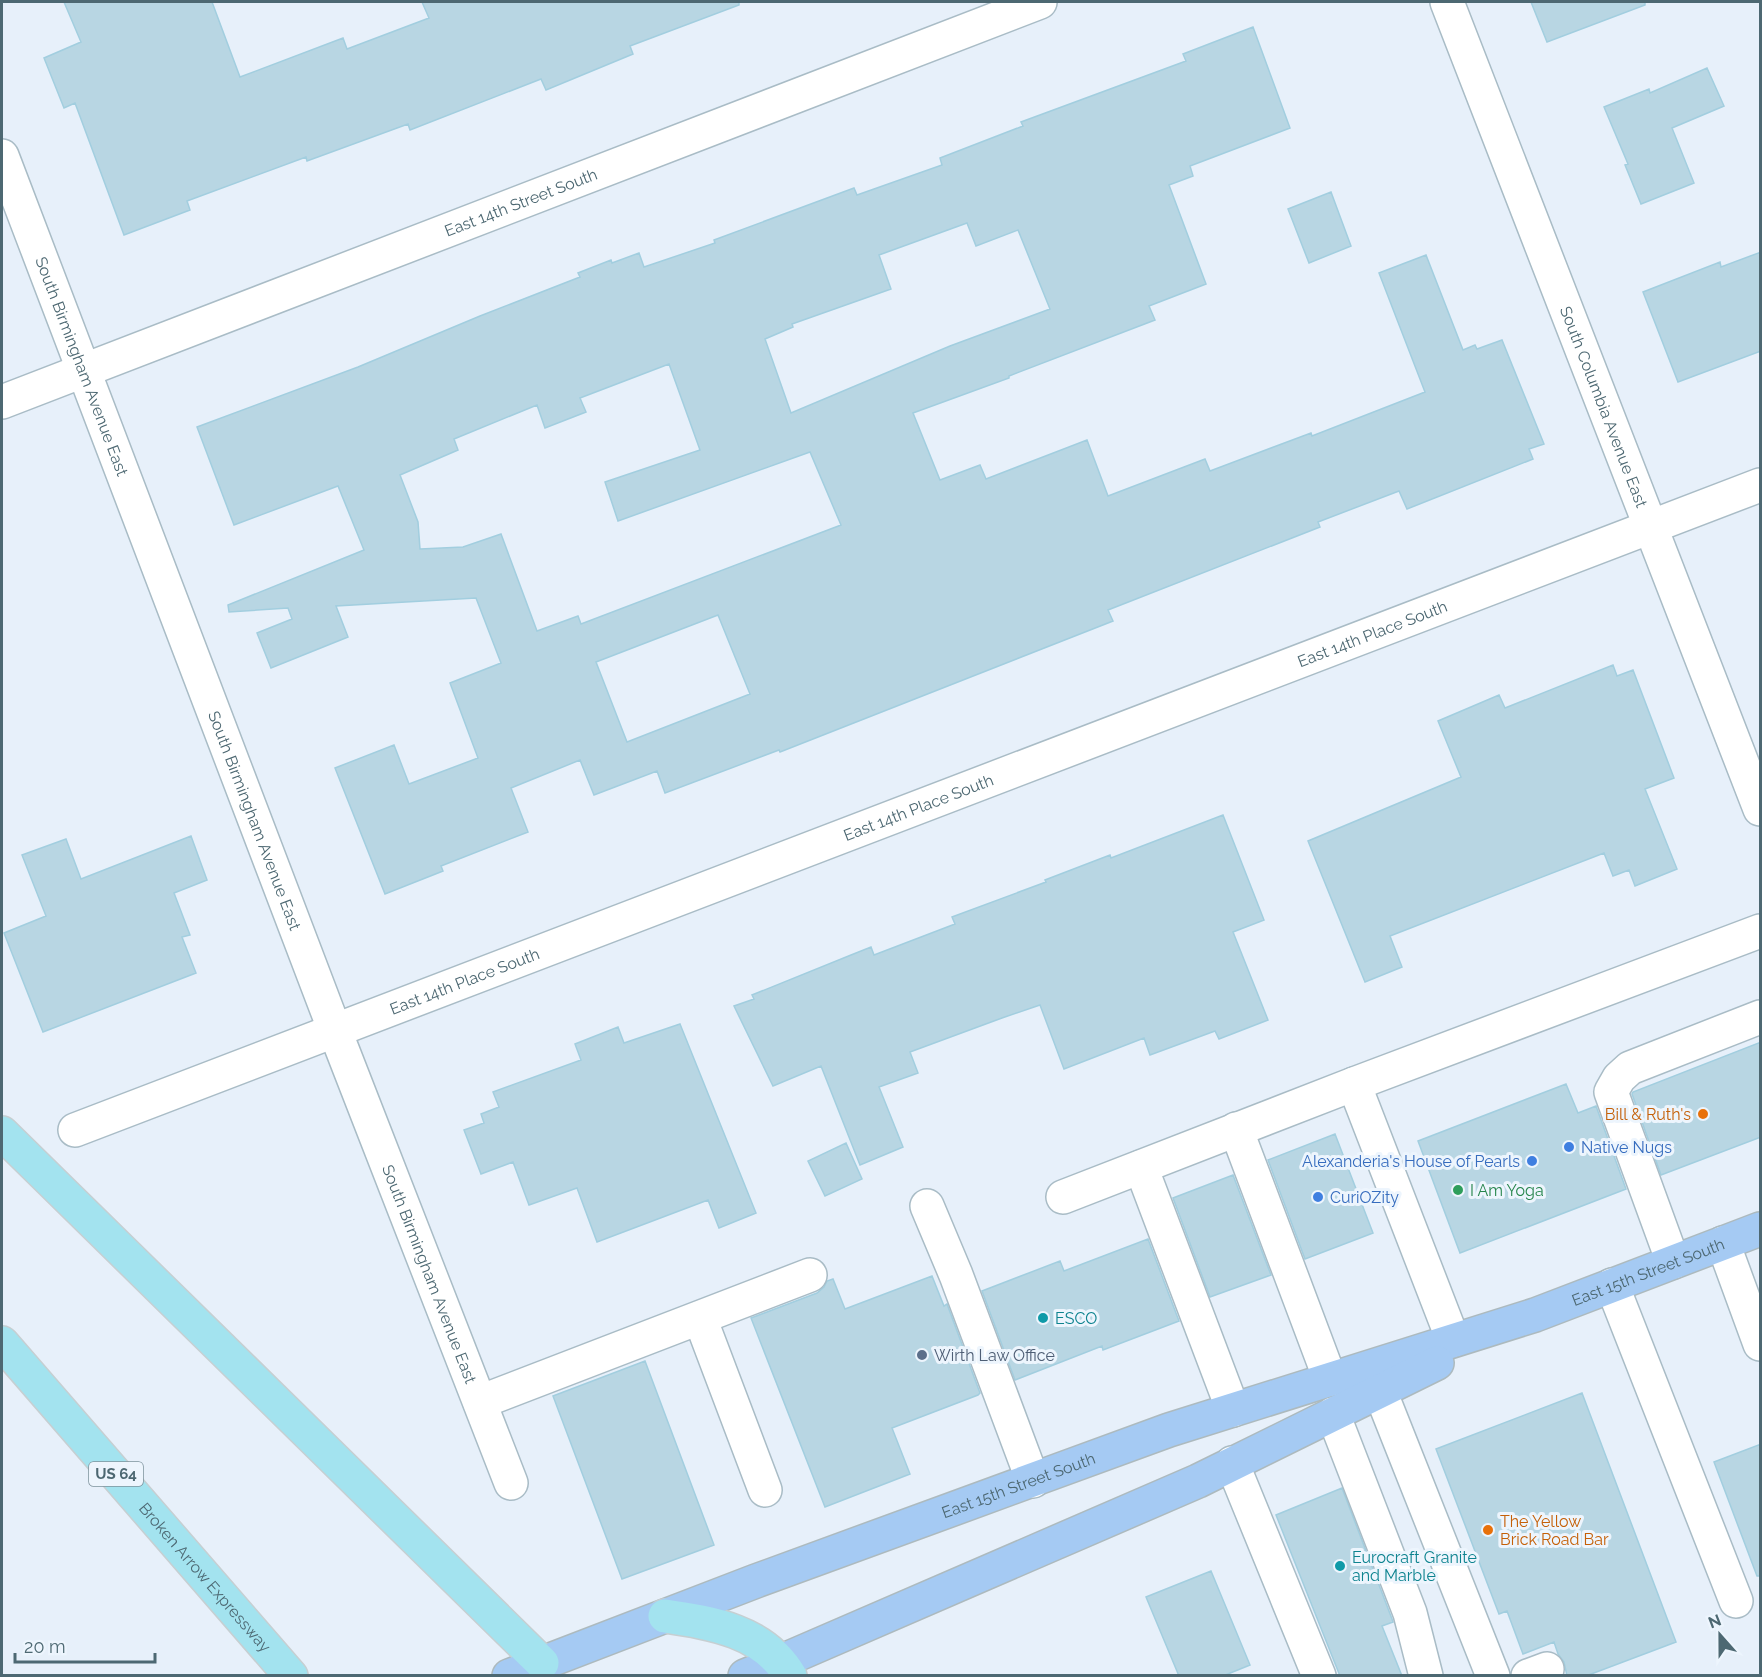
<svg xmlns="http://www.w3.org/2000/svg" width="1762" height="1677" font-family="Raleway,sans-serif">
  <style>
    .building { fill: #b8d6e3; stroke: #a2cedf; stroke-width: 1.5; fill-rule: evenodd }
    .lines { fill: none; stroke-linecap: round; stroke-linejoin: round }
    .minor-casing { stroke: #a9bcc6; stroke-width: 36 }
    .major-casing { stroke: #adbabe; stroke-width: 36 }
    .highway-casing { stroke: #c6cfd2; stroke-width: 36 }
    .minor { stroke: #fff; stroke-width: 33 }
    .major { stroke: #a5caf3; stroke-width: 33 }
    .highway { stroke: #a3e3ef; stroke-width: 33 }
    .food-dot { fill: #e8710a; stroke: #edf5fd; stroke-width: 2 }
    .shop-dot { fill: #3f7fe0; stroke: #edf5fd; stroke-width: 2 }
    .leisure-dot { fill: #2e9e5b; stroke: #edf5fd; stroke-width: 2 }
    .culture-dot { fill: #0f9aa8; stroke: #edf5fd; stroke-width: 2 }
    .service-dot { fill: #5c6f8a; stroke: #edf5fd; stroke-width: 2 }
    .labels { text-anchor: middle; dominant-baseline: central; stroke-width: 6; stroke-linejoin: round; paint-order: stroke }
    .shield { fill: #edf5fd; stroke: #7d929c; stroke-width: 1.5 }
    .shield-label { font-size: 15px; font-weight: bold; fill: #4d6872 }
    .street-label { font-size: 16px; fill: #4d6872; stroke: #edf5fd }
    .food-label { font-size: 16px; fill: #c56008; stroke: #edf5fd; text-anchor: end }
    .shop-label { font-size: 16px; fill: #366cbe; stroke: #edf5fd; text-anchor: start }
    .leisure-label { font-size: 16px; fill: #27864d; stroke: #edf5fd; text-anchor: start }
    .culture-label { font-size: 16px; fill: #0d838f; stroke: #edf5fd; text-anchor: start }
    .service-label { font-size: 16px; fill: #4e5e75; stroke: #edf5fd; text-anchor: start }
  </style>
  <rect width="100%" height="100%" fill="#e7f0fa"/>
  <path class="building" d="M64,2H212L240,77L343,38L347,49L429,18L422,2H739V5L630,46L633,54L546,90L541,79L410,130L408,124L307,161L306,157L187,201L190,210L124,235L75,103L64,108L44,58L81,42Z
    M1531,2H1645V5L1547,42Z
    M1253,27L1290,128L1190,166L1193,176L1169,185L1206,284L1149,306L1155,320L1009,376V378L913,413L940,480L980,465L986,479L1087,440L1108,496L1205,459L1210,471L1311,433L1312,436L1425,392L1379,273L1426,255L1463,350L1475,345L1477,349L1502,340L1544,444L1529,449L1533,459L1407,509L1399,491L1318,522L1320,527L1108,610L1113,621L780,752L779,750L665,793L657,771L594,795L580,760L511,788L528,832L441,866L443,871L385,894L335,768L394,745L409,784L478,758L450,683L501,663L476,598L336,606L348,637L271,668L257,633L292,619L288,608L229,612L228,605L364,550L338,486L234,525L197,427L358,367L480,316L580,277L578,273L611,260L612,263L639,253L644,267L715,243L714,240L854,188L857,195L942,165L940,158L1023,126L1021,122L1186,61L1183,54ZM967,223L976,246L1018,230L1050,309L950,346L791,413L765,339L793,327L792,324L891,289L879,255ZM669,364L700,450L605,482L618,521L810,452L841,525L581,624L578,616L537,631L501,534L463,547L420,549L418,522L400,475L458,450L454,439L537,405L545,428L586,412L580,398ZM718,615L750,694L627,742L596,662Z
    M1707,68L1724,106L1672,128L1694,183L1641,204L1625,165L1628,164L1604,107L1649,89L1650,93Z
    M1331,192L1351,246L1309,263L1288,209Z
    M1761,252V351L1678,382L1643,292L1720,262L1721,267Z
    M1613,665L1617,676L1633,670L1674,778L1645,789L1677,869L1635,886L1629,870L1613,876L1604,853L1390,936L1402,967L1365,982L1308,841L1461,777L1438,721L1499,695L1505,708Z
    M1223,815L1264,920L1233,932L1268,1020L1219,1039L1215,1031L1150,1055L1144,1038L1064,1069L1040,1005L1002,1018L910,1052L918,1073L879,1087L903,1147L860,1165L821,1066L773,1086L734,1006L754,999L752,995L851,955L871,947L874,955L955,924L952,917L1046,882L1045,880L1110,855L1111,858Z
    M191,836L207,880L174,893L190,935L182,937L196,973L43,1032L4,933L46,916L22,855L66,839L81,879Z
    M680,1024L756,1213L719,1228L708,1200L597,1242L577,1188L529,1205L513,1162L481,1174L464,1130L484,1123L481,1114L499,1107L493,1092L581,1060L575,1044L618,1027L624,1043Z
    M1761,1042V1137L1661,1175L1632,1094L1633,1092Z
    M1566,1084L1578,1113L1596,1106L1626,1189L1460,1253L1418,1141Z
    M1335,1134L1373,1233L1305,1259L1268,1160Z
    M846,1143L862,1179L825,1196L808,1161Z
    M1233,1175L1271,1275L1210,1297L1173,1198Z
    M1148,1239L1179,1321L1103,1350L1102,1346L1015,1380L982,1291L1060,1261L1064,1271Z
    M932,1276L944,1306L947,1304L980,1393L978,1395L892,1428L910,1474L825,1507L751,1318L817,1293L824,1287L827,1281L833,1279L845,1309Z
    M645,1361L714,1545L622,1579L553,1396Z
    M1582,1393L1676,1642L1586,1676H1567L1564,1662L1558,1654L1554,1642L1523,1654L1507,1611L1499,1614L1436,1449Z
    M1761,1444V1576H1757L1714,1462Z
    M1342,1488L1392,1619L1393,1622L1382,1626L1402,1676H1340L1276,1515Z
    M1211,1571L1250,1665L1223,1676H1179L1146,1597Z"/>
  <g class="lines">
    <defs>
      <g id="minor">
        <path id="s1" d="M1447,2L1760,809"/>
        <path id="s2" d="M2,156L335,1031L511,1483"/>
        <path id="s3" d="M2,402L1040,2"/>
        <path d="M1354,1084L1453,1340"/>
        <path d="M1236,1129L1330,1379"/>
        <path id="s4" d="M75,1130L1760,485"/>
        <path d="M1141,1167L1233,1410"/>
        <path d="M1063,1197L1354,1084L1760,931"/>
        <path d="M927,1206L956,1275L1033,1481"/>
        <path d="M1723,1243L1760,1344"/>
        <path d="M1673,1262L1611,1092L1619,1078L1630,1068L1760,1017"/>
        <path d="M1612,1285L1736,1601"/>
        <path d="M700,1318L765,1490"/>
        <path d="M1380,1391L1493,1676"/>
        <path d="M480,1402L810,1275"/>
        <path d="M1333,1414L1410,1613L1426,1676"/>
        <path d="M1232,1463L1319,1676"/>
        <path d="M1528,1676L1547,1669"/>
      </g>
      <g id="major">
        <path id="s5" d="M509,1676L756,1581L1169,1430L1535,1315L1760,1229"/>
        <path d="M745,1676L782,1661L1198,1481L1437,1363"/>
      </g>
      <g id="highway">
        <path d="M2,1133L542,1663"/>
        <path id="s6" d="M2,1343L291,1676"/>
        <path d="M665,1616C712,1623 764,1631 790,1676"/>
      </g>
    </defs>
    <use href="#minor" class="minor-casing"/>
    <use href="#major" class="major-casing"/>
    <use href="#highway" class="highway-casing"/>
    <use href="#minor" class="minor"/>
    <use href="#major" class="major"/>
    <use href="#highway" class="highway"/>
  </g>
  <g class="food-dot">
    <circle cx="1703" cy="1114" r="6"/>
    <circle cx="1488" cy="1530" r="6"/>
  </g>
  <g class="shop-dot">
    <circle cx="1569" cy="1147" r="6"/>
    <circle cx="1532" cy="1161" r="6"/>
    <circle cx="1318" cy="1197" r="6"/>
  </g>
  <circle class="leisure-dot" cx="1458" cy="1190" r="6"/>
  <g class="culture-dot">
    <circle cx="1043" cy="1318" r="6"/>
    <circle cx="1340" cy="1566" r="6"/>
  </g>
  <circle class="service-dot" cx="922" cy="1355" r="6"/>
  <g class="labels">
    <rect class="shield" x="89" y="1462" width="54" height="24" rx="4.5"/>
    <g class="shield-label">
      <text x="116" y="1474">US 64</text>
    </g>
    <g class="street-label">
      <text stroke="none"><textPath href="#s3" startOffset="556">East 14th Street South</textPath></text>
      <text stroke="none"><textPath href="#s2" startOffset="225">South Birmingham Avenue East</textPath></text>
      <text stroke="none"><textPath href="#s1" startOffset="434">South Columbia Avenue East</textPath></text>
      <text stroke="none"><textPath href="#s4" startOffset="1389">East 14th Place South</textPath></text>
      <text stroke="none"><textPath href="#s4" startOffset="903">East 14th Place South</textPath></text>
      <text stroke="none"><textPath href="#s2" startOffset="711">South Birmingham Avenue East</textPath></text>
      <text stroke="none"><textPath href="#s4" startOffset="417">East 14th Place South</textPath></text>
      <text stroke="none"><textPath href="#s5" startOffset="1209">East 15th Street South</textPath></text>
      <text stroke="none"><textPath href="#s2" startOffset="1197">South Birmingham Avenue East</textPath></text>
      <text stroke="none"><textPath href="#s5" startOffset="544">East 15th Street South</textPath></text>
      <text stroke="none"><textPath href="#s6" startOffset="310">Broken Arrow Expressway</textPath></text>
    </g>
    <g class="food-label">
      <text x="1691" y="1114">Bill &amp; Ruth's</text>
      <text x="1500" y="1521" text-anchor="start">The Yellow<tspan x="1500" dy="18">Brick Road Bar</tspan></text>
    </g>
    <g class="shop-label">
      <text x="1581" y="1147">Native Nugs</text>
      <text x="1520" y="1161" text-anchor="end">Alexanderia's House of Pearls</text>
      <text x="1330" y="1197">CuriOZity</text>
    </g>
    <g class="leisure-label">
      <text x="1470" y="1190">I Am Yoga</text>
    </g>
    <g class="culture-label">
      <text x="1055" y="1318">ESCO</text>
      <text x="1352" y="1557">Eurocraft Granite<tspan x="1352" dy="18">and Marble</tspan></text>
    </g>
    <g class="service-label">
      <text x="934" y="1355">Wirth Law Office</text>
    </g>
  </g>
  <rect width="1762" height="1677" fill="none" stroke="#4d6872" stroke-width="6"/>
  <g transform="translate(1720 1635) rotate(339)" stroke="#edf5fd" stroke-width="4.5" paint-order="stroke">
  <path d="M0-4.5L10 22L0 15L-10 22Z" fill="#4d6872"/>
  <text y="-9" font-size="16" font-weight="bold" text-anchor="middle" fill="#4d6872">N</text>
  </g>
  <path d="M15 1653v9h140v-9" fill="none" stroke="#4d6872" stroke-width="3"/>
  <text x="24" y="1653" font-size="18" fill="#4d6872" stroke="#edf5fd" stroke-width="4.5" paint-order="stroke">20 m</text>
</svg>
